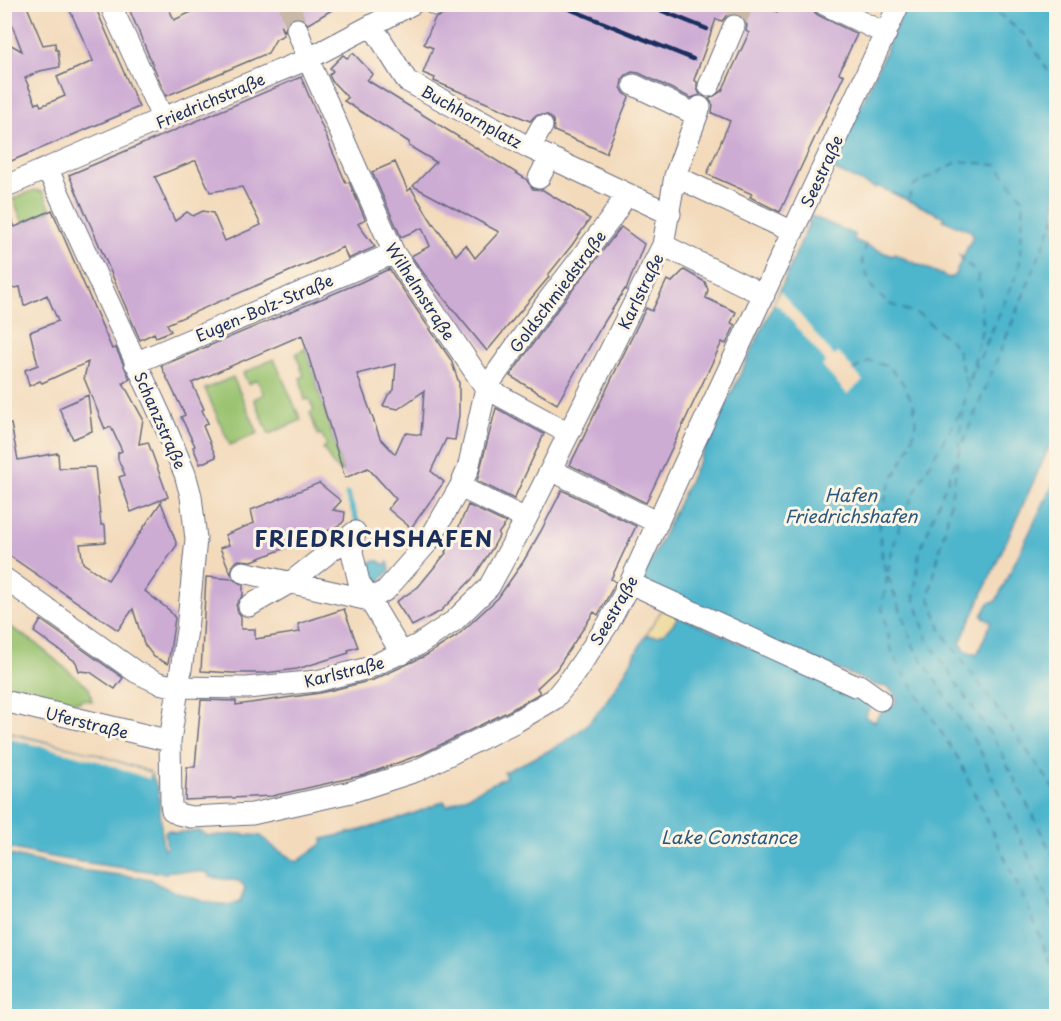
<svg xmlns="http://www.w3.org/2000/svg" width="1061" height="1021" font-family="'Playpen Sans',sans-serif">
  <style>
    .green { fill: #99c26f; stroke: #5a7866; stroke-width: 1.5 }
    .sand { fill: #eeda9e; stroke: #84847e; stroke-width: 1.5 }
    .water { fill: #4eb5cc; stroke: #347295; stroke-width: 1.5 }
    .pier { fill: #f3dabb }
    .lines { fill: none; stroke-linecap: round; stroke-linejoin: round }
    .stream { stroke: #4eb5cc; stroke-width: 5 }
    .ferry { stroke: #2a577f; stroke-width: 1.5; stroke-dasharray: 8 6; stroke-linecap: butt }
    .building { fill: #cdacd4; fill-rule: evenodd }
    .minor-tunnel { stroke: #c8b8a8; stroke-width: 21; stroke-dasharray: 21 10; stroke-linecap: butt }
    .minor-casing { stroke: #676b7f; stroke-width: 23 }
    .minor { stroke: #fff; stroke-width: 21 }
    .rail { stroke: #1b2f5e; stroke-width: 4.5 }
    .labels { text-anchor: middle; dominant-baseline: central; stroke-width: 6; stroke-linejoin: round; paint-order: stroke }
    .street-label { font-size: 16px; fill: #1b2f5e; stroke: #fcf5e5 }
    .water-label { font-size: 18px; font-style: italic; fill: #2a577f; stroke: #fcf5e5 }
    .district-label { font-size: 22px; font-weight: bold; letter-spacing: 1.5px; fill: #1b2f5e; stroke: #fcf5e5 }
  </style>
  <rect width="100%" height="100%" fill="#fcf5e5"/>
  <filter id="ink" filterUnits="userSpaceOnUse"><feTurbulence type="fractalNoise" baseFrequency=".0167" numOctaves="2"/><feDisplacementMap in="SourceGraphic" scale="12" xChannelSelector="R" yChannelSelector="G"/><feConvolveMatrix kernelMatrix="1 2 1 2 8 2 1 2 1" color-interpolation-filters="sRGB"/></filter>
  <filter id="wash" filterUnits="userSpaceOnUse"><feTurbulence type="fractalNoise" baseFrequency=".008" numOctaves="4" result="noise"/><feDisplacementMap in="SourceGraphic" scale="24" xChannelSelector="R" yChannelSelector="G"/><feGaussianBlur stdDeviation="1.35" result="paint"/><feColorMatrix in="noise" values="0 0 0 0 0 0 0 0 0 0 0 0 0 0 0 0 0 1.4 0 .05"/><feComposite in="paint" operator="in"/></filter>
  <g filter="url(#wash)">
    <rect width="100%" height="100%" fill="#f3dabb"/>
    <path class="green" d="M35,190L43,192L51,210L23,223L13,199Z
      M306,348L342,469V472L333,465L323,448L327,445L321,434L318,435L310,413L314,410L309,399L305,400L300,378L304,376L296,354Z
      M274,359L301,420L269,434L254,399L264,394L257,380L248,384L243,373Z
      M233,377L258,433L230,445L205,389Z
      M4,623L34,642L89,688L92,701L81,699L80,702L75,701L73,705L5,690Z"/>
    <path class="sand" d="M664,606L679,616C670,628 663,640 646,635Z"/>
    <path class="water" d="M906,5H1056V432L960,643L966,651L977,655L991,622L982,616L989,603L996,601L1056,478V1016H5V854L71,869L151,879C163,890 210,905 227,905C232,905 237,902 241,901L245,887L239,881L210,877L207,872L169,871L166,873C112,867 58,860 5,847V732L92,753L150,772L158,789L163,849L167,848L165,832L168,830L174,833L199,831L208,836L240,834L261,836L276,849L297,862L322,844L323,839C365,830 405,819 444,801L447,806L506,777L504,772C529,760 555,750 577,733C604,713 629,665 646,635C663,640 670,628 679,616L872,702L865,717L875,722C876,719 877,716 880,714C886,708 906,706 891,690C887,686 883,686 878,686L639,586L774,304L812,216L855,235L854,240L892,256L894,254L949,278L954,276L973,236L971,231L943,220L944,217L877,186L875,188L833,169Z
      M373,561H380L384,565L388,562L390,570L378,583L369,580L363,570L366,565Z"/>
    <path class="pier" d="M780,291L834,356L839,353L863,381L847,394L822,366L826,362L780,307L774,304Z
      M5,733L88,752L151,773L149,779L101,762L44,747L5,738Z"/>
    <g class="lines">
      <path class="stream" d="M347,494L359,526"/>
      <path class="ferry" d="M987,4L1027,37L1056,84
        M908,200L913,186L959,161L997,165L1024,201L1019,269L970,381
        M1056,215L934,514L919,555L914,597L927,639L998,746L1056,862
        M866,244L862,261L871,286L887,303L920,315L956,346L967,386
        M958,254L978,275L983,325L963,408L958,452
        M853,370L869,361L888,366L902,382L914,405L916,426L909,448L887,490L879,530L883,563L914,647L980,750L1056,917
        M958,460L947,520L929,596L942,632L1056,791
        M888,572C897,511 932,461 963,408
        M887,577L882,608L893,656L959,760L1030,912L1056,976"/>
    </g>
    <g id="blocks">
      <path class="building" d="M4,4H26L43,45L55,43L56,50H58L60,67L40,71L25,78L36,104L39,102L41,106L65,96L57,77L93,61L67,4H94L139,107L4,164V41L22,51Z
        M127,4H167L174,20L209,4H342L308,24L300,17H292L287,21L285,31L280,25L284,35L276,39L268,53L166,96Z
        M449,4H759L777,12L780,4H811L813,11L818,15L857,34L839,73L844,75L780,212L750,197L752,194L707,174L730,121L712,113L713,105L709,99L722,91L749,33L746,31L747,25L744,19L739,15L732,14L726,16L722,21L716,19L694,80L697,82V88L700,95L691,98L639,73L632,72L626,75L622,80L621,87L624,93L629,97L606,153L554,131L553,120L548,115H536L530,121L434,81L435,78L423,73L433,48L424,44L435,18L443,15Z
        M353,53L373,74L367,80L526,179L533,189L543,190L590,219L572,245L548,275L549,277L487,351L424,274L411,256L430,246L422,228L401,237L372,172L395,162L408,191L411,188L432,222L456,255L466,245L475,258L499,232L413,186L436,162L409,146V142L344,101L348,98L332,81L329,75L333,71L330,68L343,55L347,58Z
        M301,77L346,183L349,182L365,219L358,224L375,247L348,259L343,247L309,263L167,324L171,331L156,337L154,333L140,340L69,175ZM194,161H196L210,192L242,187L261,225L225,241L213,213L203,211L193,216L187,212L175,221L166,202L164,201H166L155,177Z
        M4,203L15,227L52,210L112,349L116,348L130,379L123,383L143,419L139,444L148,442L168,497L131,512L119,477L125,475L118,459V453L122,451L111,427L105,429L84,378L88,362L42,383L40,381L29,386L25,370L38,365L30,332L58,321L47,295L24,306L20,287L10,289L4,276Z
        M621,227L644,244L626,290L625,289L600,329L557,404L510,376L557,310Z
        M389,269L451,360L459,383V415L455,440L446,439L431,471L444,482L411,528L388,509L396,499L368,468L345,478L302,335L192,383L204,409L202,410L208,423L203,426L216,457L200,464L193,447L195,446L181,417L185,415L161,366L359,283ZM396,364L394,390L388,395L383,406L398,409L424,391L421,435L407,433L403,436L395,454L380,438L357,374Z
        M684,270L705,282L708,290L706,298L736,312L731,323L735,325L726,344L722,342L646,503L570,465L646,308L652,311L667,280L672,282Z
        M88,395L92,431L73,439L59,408Z
        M496,408L544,434L514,499L477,481Z
        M4,424H11L18,460L58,453L59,468L95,467L101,525H105L106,542L80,544L83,563L108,580L161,502L177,545L145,591L169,610L175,618L168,664L154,657L144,644L133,609L118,630L4,552Z
        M319,483L341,501L333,510L345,512L344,521L341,524L322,534L252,561L239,560L233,564L231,574L220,548L229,545L225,535L254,523L251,510Z
        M562,490L636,526L611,579L616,582L598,615L594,612L556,670L537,688L540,693L509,711L422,754L364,775L272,796L185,800L187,767H195L201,700L236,701V705L320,693L373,680L425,656L457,636L498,598L523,562L541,531Z
        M468,505L506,523L498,534L499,536L493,547L474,577L441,611L412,626L396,602L418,587L446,553L445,552L455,536Z
        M206,577L233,579L243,585V595L236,605L238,612L241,616V629H255V639L300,632L298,624L344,609L358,647L348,650L349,653L297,669L265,673H233L201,671Z
        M41,620L123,678L115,689L90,672L79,671L76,662L34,632Z"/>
    </g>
  </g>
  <g filter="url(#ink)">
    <use href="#blocks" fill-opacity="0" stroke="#676b7f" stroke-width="1.5"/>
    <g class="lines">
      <path class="minor-tunnel" d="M289,4L297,29
        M734,26L743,4"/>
      <defs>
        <path id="minor" d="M110,4L163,119
          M434,4L436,5
          M824,4L886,34
          M373,27L407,81L530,148L670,214
          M634,85L697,115
          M709,86L734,26
          M530,148L542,126
          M48,170L162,419L185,474L191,496L196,539L187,630L170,741L171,804L172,810L178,814L191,817L252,814L351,792L416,771L515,722L554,699L572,677L608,624L630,583L688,456L899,4
          M675,176L793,232
          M539,178L550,157
          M4,187L168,116L308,59L412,4
          M663,245L764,295
          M135,363L394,253
          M568,433L486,388L547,302L610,220L627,194
          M551,470L658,523
          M460,487L526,519
          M355,532L352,552L359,582L402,654
          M243,572L369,600L386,590L428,542L460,487L468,469L486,388L394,253L308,59L297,29
          M4,578L136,672L159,683L177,687L247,688L317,681L368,668L418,645L454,621L489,587L526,519L663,245L675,176L700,107
          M630,583L855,686L859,685L880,700
          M249,606L291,582L355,532
          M4,701L170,741"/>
      </defs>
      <use href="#minor" class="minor-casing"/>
      <use href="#minor" class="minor"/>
      <path class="rail" d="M557,4L693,59
        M645,4L707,29"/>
    </g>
  </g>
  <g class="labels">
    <g class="street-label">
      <text transform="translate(210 100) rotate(-23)">Friedrichstraße</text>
      <text transform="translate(472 116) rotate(29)">Buchhornplatz</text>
      <text transform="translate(821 171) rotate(-65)">Seestraße</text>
      <text transform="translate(421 291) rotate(57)">Wilhelmstraße</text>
      <text transform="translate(557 291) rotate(-53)">Goldschmiedstraße</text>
      <text transform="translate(640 291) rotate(-64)">Karlstraße</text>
      <text transform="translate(264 307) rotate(-23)">Eugen-Bolz-Straße</text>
      <text transform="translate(161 420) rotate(66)">Schanzstraße</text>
      <text transform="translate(613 610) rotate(-60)">Seestraße</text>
      <text transform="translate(344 671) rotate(-14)">Karlstraße</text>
      <text transform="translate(87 722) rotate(14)">Uferstraße</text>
    </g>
    <g class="water-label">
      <text x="851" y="494">Hafen<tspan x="851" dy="21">Friedrichshafen</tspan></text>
      <text x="729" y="836">Lake Constance</text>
    </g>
    <g class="district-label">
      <text x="374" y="537">FRIEDRICHSHAFEN</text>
    </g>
  </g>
  <rect width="1061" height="1021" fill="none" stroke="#fcf5e5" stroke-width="24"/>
</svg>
